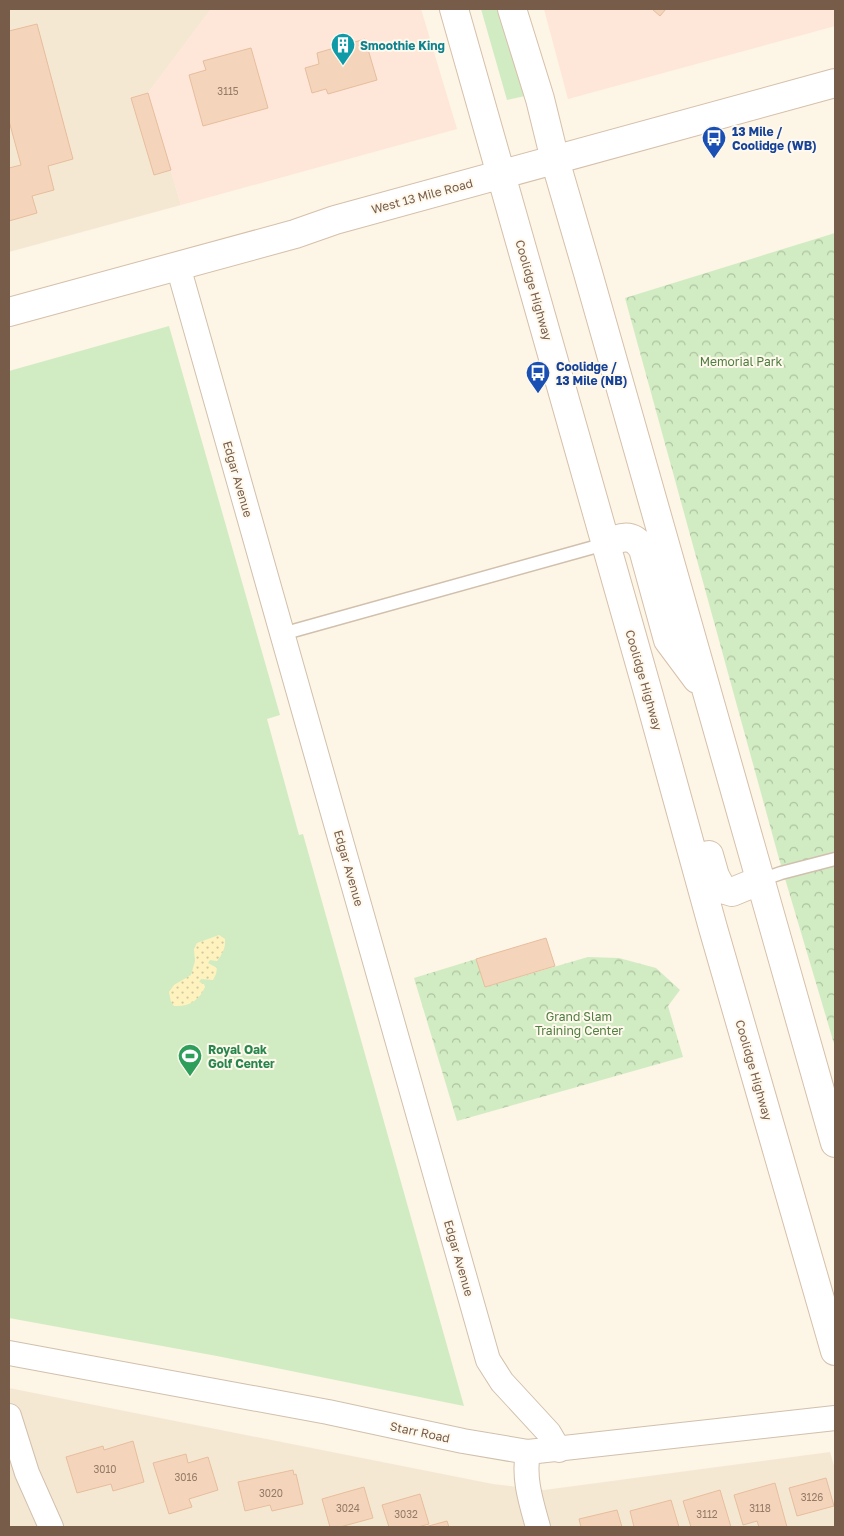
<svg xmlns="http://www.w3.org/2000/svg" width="844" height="1536" font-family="'Golos Text',sans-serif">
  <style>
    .residential { fill: #f5e8d3 }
    .commercial { fill: #fee6d9 }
    .green { fill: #d1ecc3 }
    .forest { fill: url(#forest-crowns) }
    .sand { fill: url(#sand-dots) }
    .building { fill: #f4d5bc; stroke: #e7bd9c }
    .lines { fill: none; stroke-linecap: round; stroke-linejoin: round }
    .service-casing { stroke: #d1c0ad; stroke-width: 15 }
    .minor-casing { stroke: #d1c0ad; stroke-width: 26 }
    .secondary-casing { stroke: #d5c0ab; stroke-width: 30 }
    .service { stroke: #fff; stroke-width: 12 }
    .minor { stroke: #fff; stroke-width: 24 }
    .secondary { stroke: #fff; stroke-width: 28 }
    .labels { text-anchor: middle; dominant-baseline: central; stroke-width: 4; stroke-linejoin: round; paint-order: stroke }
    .number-label { font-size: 10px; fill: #967a66 }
    .culture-label { font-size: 12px; font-weight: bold; fill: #0d838f; stroke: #fff9ed; text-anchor: start }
    .transit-label { font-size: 12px; font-weight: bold; fill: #164399; stroke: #fff9ed; text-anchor: start }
    .street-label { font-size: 12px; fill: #775c49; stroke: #fff9ed }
    .park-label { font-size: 12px; fill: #4f7e41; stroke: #fff9ed }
    .leisure-label { font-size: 12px; font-weight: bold; fill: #27864d; stroke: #fff9ed; text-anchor: start }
  </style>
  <defs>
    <pattern id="forest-crowns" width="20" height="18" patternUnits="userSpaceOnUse" patternTransform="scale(1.25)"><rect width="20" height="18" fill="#d1ecc3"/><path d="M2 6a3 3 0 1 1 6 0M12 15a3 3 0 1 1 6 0" fill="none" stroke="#aec2a0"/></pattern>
    <pattern id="sand-dots" width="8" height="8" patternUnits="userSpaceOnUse" patternTransform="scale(1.25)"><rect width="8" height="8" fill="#fef3bf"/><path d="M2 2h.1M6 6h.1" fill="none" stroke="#d2c89d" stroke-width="1.8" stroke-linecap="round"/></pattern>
  </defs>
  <rect width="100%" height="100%" fill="#fdf5e5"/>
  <path class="residential" d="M9,9H211L148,93L181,205L9,252Z
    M9,1388L493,1484L544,1490L830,1452L835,1469V1527H9Z"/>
  <path class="commercial" d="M211,9H421L457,129L181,205L148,93Z
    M544,9H835V26L568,99Z"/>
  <path class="green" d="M481,9H501L525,96L507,100Z
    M169,326L280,715L267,719L299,835L303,834L464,1406L217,1356L9,1318V371Z"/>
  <path class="forest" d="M835,233V1047L778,855L625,298Z
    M588,957L619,958L656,968L680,990L668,1006L683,1057L457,1121L414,978L476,959L485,987Z"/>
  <path class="sand" d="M219,935L225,939C226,948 222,954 217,961L210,960L208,963L217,968L216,974L213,980L201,979L199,982L204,984L205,987C199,1001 188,1007 174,1006L171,1002L169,992L174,985L191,975L195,961L194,949L197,943Z"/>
  <path class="building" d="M652,9H666L660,16Z
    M37,24L73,159L48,166L54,190L32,196L37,213L9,221V168L21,165L9,121V31Z
    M365,39L377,80L328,94L326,89L312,93L305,68L319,64L317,53Z
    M251,48L268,108L203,126L189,75L206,70L203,61Z
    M148,93L171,170L154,175L131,98Z
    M546,938L555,966L485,987L476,959Z
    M133,1441L144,1482L113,1491L111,1484L77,1493L66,1457L103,1446L104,1450Z
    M186,1454L188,1463L208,1457L218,1490L189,1499L192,1507L169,1514L153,1463Z
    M293,1470L294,1475L296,1474L303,1504L272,1511L270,1505L245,1511L238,1482Z
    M826,1478L834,1506L797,1516L789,1488Z
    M775,1483L787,1527H759L757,1521L743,1525L734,1495Z
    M364,1487L373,1518L340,1527H330L322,1499Z
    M720,1490L731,1527H691L683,1501Z
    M420,1494L429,1524L418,1527H389L382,1505Z
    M671,1500L679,1527H634L630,1511Z
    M617,1510L622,1527H581L579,1519Z
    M447,1521L449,1527H425Z"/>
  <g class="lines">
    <defs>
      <path id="service" d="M282,634L605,544
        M761,880L781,873L835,859"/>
      <path id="minor" d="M178,266L488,1360L502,1382L549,1433L559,1450
        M9,1353L328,1412L463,1441L528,1452L835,1418
        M9,1416L27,1473L51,1527
        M528,1452C523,1478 531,1502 538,1527"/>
      <path id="secondary" d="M454,9L649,696L713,928L835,1351
        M512,9L540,99L555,160L588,273L835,1143
        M9,312L295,234L335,220L835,83
        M605,544C621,537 632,532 643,549L668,640L697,679
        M709,855L715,876L722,889L732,892L761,880"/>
    </defs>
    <use href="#service" class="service-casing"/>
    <use href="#minor" class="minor-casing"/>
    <use href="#secondary" class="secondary-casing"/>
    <use href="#service" class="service"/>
    <use href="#minor" class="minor"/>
    <use href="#secondary" class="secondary"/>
  </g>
  <defs>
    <symbol id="building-pin" viewBox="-11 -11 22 30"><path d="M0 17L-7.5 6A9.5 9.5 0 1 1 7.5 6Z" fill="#0f9aa8" stroke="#fff9ed"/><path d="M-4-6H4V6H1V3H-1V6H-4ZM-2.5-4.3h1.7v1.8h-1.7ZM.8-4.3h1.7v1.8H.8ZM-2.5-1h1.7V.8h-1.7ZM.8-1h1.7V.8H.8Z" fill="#fff"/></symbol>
    <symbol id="bus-pin" viewBox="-11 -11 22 30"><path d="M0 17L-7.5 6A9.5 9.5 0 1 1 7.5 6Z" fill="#1a4fb4" stroke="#fff9ed"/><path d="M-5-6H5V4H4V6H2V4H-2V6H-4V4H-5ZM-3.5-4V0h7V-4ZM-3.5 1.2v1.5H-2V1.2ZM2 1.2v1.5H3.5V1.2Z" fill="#fff"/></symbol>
    <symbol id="stadium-pin" viewBox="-11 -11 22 30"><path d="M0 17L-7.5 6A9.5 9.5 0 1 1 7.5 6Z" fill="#2e9e5b" stroke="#fff9ed"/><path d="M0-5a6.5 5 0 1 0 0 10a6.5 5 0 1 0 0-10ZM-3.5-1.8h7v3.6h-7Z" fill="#fff"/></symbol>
  </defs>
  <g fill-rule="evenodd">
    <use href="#building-pin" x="329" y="31" width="28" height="38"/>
    <use href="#bus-pin" x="700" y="124" width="28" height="38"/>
    <use href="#bus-pin" x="524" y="359" width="28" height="38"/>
    <use href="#stadium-pin" x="176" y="1042" width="28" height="38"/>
  </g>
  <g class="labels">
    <g class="number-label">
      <text x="228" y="91">3115</text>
      <text x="105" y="1469">3010</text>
      <text x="186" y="1477">3016</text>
      <text x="271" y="1493">3020</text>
      <text x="812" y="1497">3126</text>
      <text x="348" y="1508">3024</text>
      <text x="760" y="1508">3118</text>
      <text x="406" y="1514">3032</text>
      <text x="707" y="1514">3112</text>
    </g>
    <g class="culture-label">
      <text x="360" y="45">Smoothie King</text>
    </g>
    <g class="transit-label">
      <text x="732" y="131">13 Mile /<tspan x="732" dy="14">Coolidge (WB)</tspan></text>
      <text x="556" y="366">Coolidge /<tspan x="556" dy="14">13 Mile (NB)</tspan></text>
    </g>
    <g class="street-label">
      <text transform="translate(422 196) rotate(-15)">West 13 Mile Road</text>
      <text transform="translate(534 290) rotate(74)">Coolidge Highway</text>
      <text transform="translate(238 479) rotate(74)">Edgar Avenue</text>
      <text transform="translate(644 680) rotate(74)">Coolidge Highway</text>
      <text transform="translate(349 868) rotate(74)">Edgar Avenue</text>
      <text transform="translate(754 1070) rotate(74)">Coolidge Highway</text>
      <text transform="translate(459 1258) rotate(74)">Edgar Avenue</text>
      <text transform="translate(420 1432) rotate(12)">Starr Road</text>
    </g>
    <g class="park-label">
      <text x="741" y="361">Memorial Park</text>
      <text x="579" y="1016">Grand Slam<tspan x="579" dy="14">Training Center</tspan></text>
    </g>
    <g class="leisure-label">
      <text x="208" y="1049">Royal Oak<tspan x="208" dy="14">Golf Center</tspan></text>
    </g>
  </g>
  <rect width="844" height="1536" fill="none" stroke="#775c49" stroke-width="20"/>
</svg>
